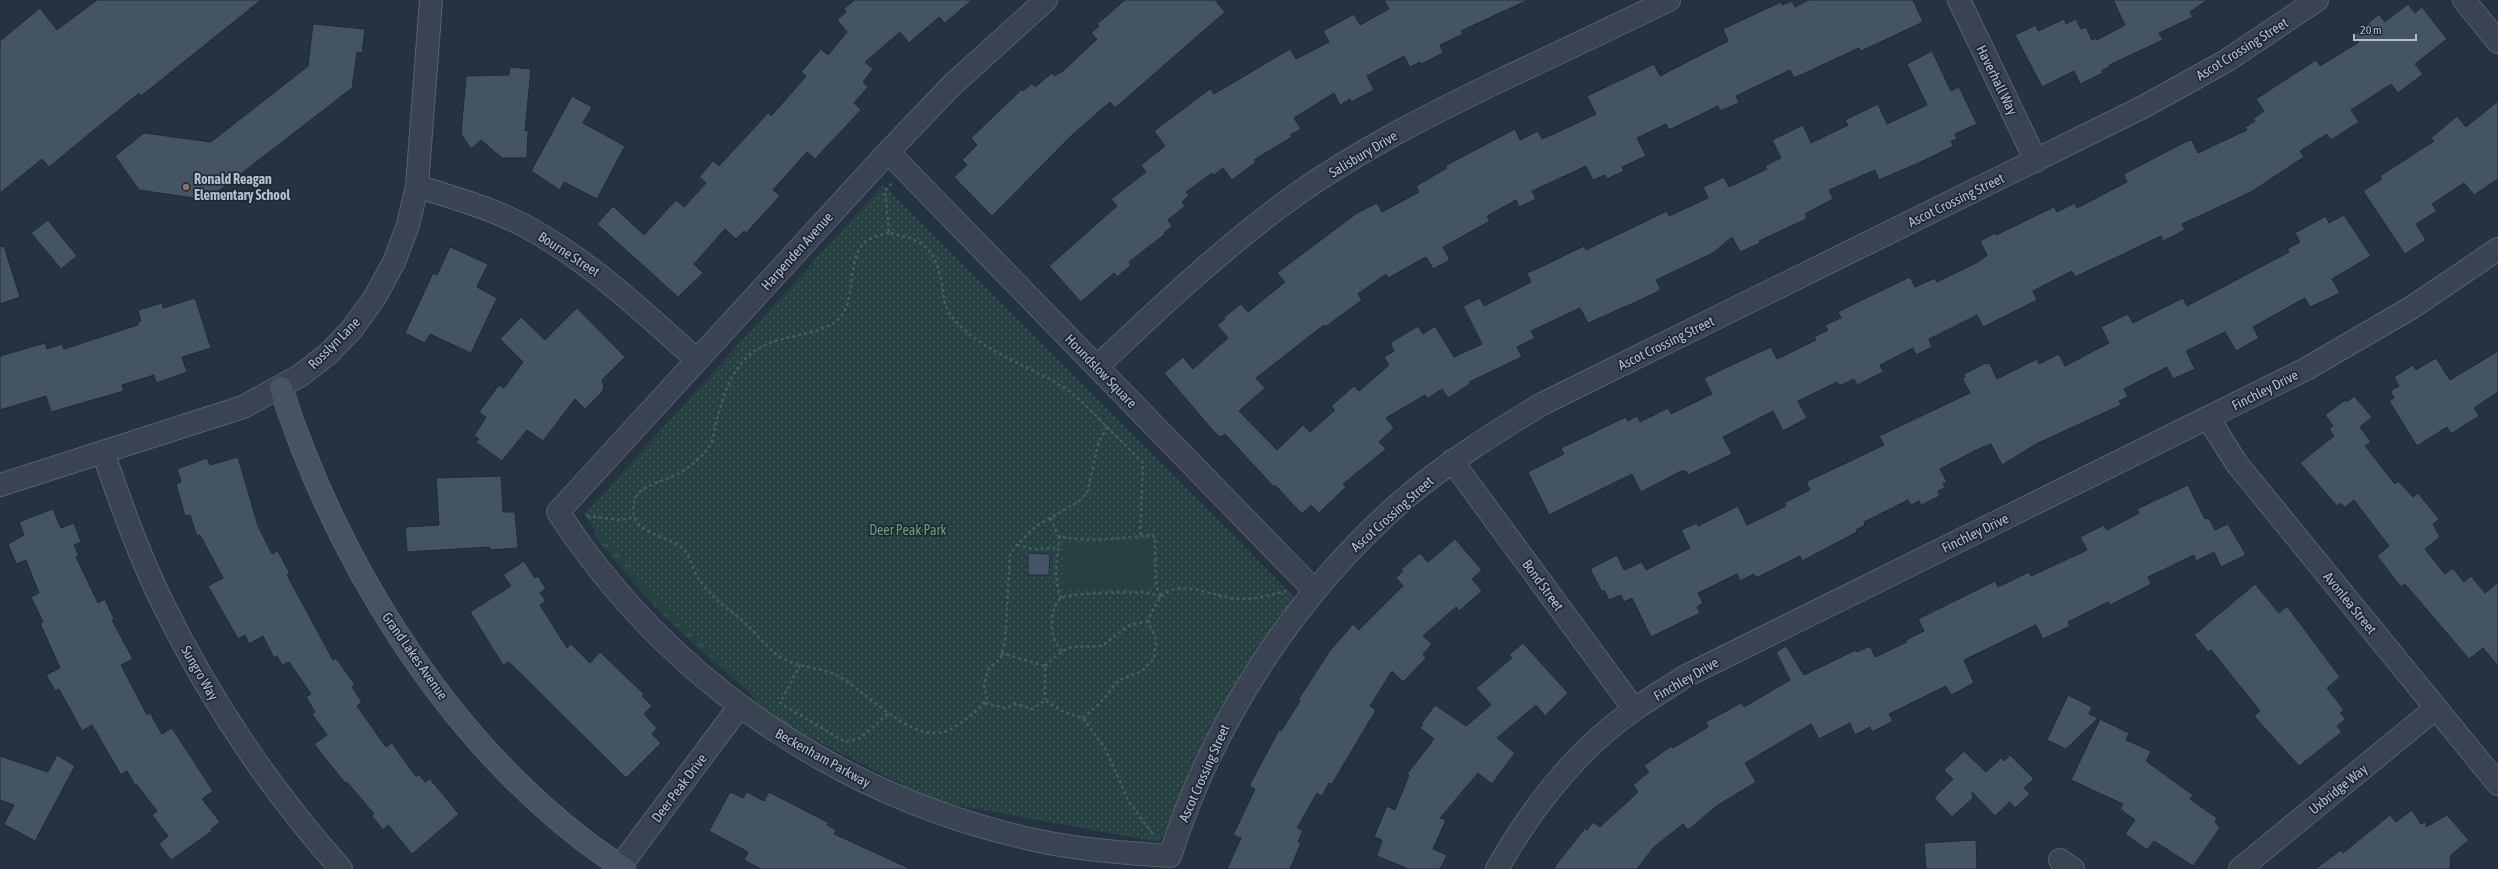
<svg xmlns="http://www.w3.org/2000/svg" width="2498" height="869" font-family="'Asap Condensed',sans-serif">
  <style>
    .grass { fill: url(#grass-tufts) }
    .park { fill: url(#park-dots) }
    .garden { fill: #274042 }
    .building { fill: #455465; stroke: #202a38 }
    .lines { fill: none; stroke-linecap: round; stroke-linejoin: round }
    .street-casing { stroke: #57616e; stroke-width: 24 }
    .secondary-casing { stroke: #57616e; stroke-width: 24 }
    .path { stroke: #455d5f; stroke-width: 2.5; stroke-dasharray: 3 3; stroke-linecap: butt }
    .street { stroke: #394351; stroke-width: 22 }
    .secondary { stroke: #475264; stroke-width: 22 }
    .education-dot { fill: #8d6e63; stroke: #1e2836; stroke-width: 1.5 }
    .labels { text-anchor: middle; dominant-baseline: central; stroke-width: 3.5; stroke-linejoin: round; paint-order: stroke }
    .street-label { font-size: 14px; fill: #b5becb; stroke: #1e2836 }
    .poi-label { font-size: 14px; font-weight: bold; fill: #b5becb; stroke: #1e2836; text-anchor: start }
    .park-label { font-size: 14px; fill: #6c9d76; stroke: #1e2836 }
  </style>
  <defs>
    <pattern id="grass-tufts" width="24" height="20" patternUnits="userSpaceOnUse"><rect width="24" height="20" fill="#274042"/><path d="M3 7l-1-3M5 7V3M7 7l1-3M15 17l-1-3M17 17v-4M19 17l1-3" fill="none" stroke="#445a5c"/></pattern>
    <pattern id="park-dots" width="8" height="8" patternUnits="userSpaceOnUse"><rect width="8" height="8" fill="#274042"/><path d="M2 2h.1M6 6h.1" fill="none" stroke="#445a5c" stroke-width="1.8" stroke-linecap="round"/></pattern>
  </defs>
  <rect width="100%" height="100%" fill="#243241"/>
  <path class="grass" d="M592,523L767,706C710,661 656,613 611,556C604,547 592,536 592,523Z"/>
  <path class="park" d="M883,185L1294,597L1159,842L934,801L774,719L653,592L584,515Z"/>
  <path class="garden" d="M1151,541L1152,588L1062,589L1063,542Z"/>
  <path class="building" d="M97,0H261L141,96L139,93L49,167L42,159L0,193V41L40,8L57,30Z
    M854,0H972L945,23L939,17L909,43L900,32L865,62L873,69L863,82L868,87L854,103L861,110L815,159L807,152L773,190L780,196L746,233L744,231L736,239L725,229L694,264L703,273L678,297L597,224L613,206L644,235L676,200L684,207L706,183L699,177L713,161L719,166L768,113L771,116L795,89L806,76L801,72L821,49L828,55L847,32L837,20L846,12L844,9Z
    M1125,0H1215L1225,12L1115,108L1110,102L1071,136L992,216L954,177L967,165L962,160L977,145L971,138L1022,89L1023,91L1032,83L1035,87L1052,73L1054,76L1063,71L1097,39L1091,33L1099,26L1097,24Z
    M1384,0H1528L1461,31L1463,34L1440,45L1443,53L1421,64L1420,62L1410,67L1404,56L1367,76L1374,90L1351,102L1350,99L1340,105L1334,93L1294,118L1301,129L1290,135L1292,137L1254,160L1256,162L1232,180L1223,168L1214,175L1212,173L1186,192L1189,195L1182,202L1185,206L1168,220L1172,226L1164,233L1165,234L1129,262L1131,265L1117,277L1114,273L1081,302L1049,266L1117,206L1111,199L1146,172L1141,165L1165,146L1154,131L1210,89L1214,94L1290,49L1296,59L1329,42L1323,31L1354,14L1360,25L1389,9Z
    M1809,0H1913L1923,22L1861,51L1859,48L1794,78L1790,70L1736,96L1739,103L1720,111L1718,106L1669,130L1666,124L1637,138L1646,156L1622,167L1624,171L1607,179L1605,175L1593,180L1586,166L1532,191L1536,199L1519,207L1516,200L1487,216L1490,221L1443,247L1450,260L1433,269L1426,257L1388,278L1386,274L1358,294L1362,300L1325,327L1324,325L1256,378L1265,388L1239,411L1277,450L1303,425L1310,432L1335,410L1331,406L1354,386L1359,391L1389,365L1384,357L1394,351L1390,343L1418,326L1423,334L1435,326L1454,357L1482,344L1463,306L1480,298L1484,306L1531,282L1527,273L1543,266L1584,246L1586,250L1667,211L1669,216L1708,198L1703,187L1724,177L1729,187L1767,169L1765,166L1781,158L1772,140L1803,125L1811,143L1848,125L1845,120L1878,104L1887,124L1927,105L1907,64L1932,51L1951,91L1959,87L1977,124L1955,134L1957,139L1951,141L1954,146L1916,164L1879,180L1875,170L1829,190L1833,199L1805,214L1807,218L1804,220L1759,241L1760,243L1740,252L1732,237L1713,253L1656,280L1661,290L1638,301L1588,323L1580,308L1531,331L1535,338L1517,347L1522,357L1469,382L1470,384L1448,398L1442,389L1427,399L1425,395L1386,418L1394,428L1379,442L1386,449L1343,484L1346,487L1319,513L1311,505L1302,514L1275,485L1274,487L1225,434L1221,437L1216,434L1164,373L1183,357L1193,369L1228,338L1217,325L1225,319L1223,318L1241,304L1248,312L1285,282L1277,273L1357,213L1377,203L1382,212L1419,192L1416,186L1447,168L1445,166L1515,129L1520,140L1538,131L1542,139L1558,132L1596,114L1587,96L1654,64L1660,76L1728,41L1723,29L1781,2L1782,5L1792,1L1795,7Z
    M2113,0H2207L2190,12L2193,17L2159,33L2163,40L2109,65L2110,67L2102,70L2103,73L2080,84L2074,71L2042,87L2015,35L2036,25L2038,31L2064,19L2066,24L2076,19L2081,29L2086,27L2092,40L2096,38L2097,40L2125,25Z
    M2408,4L2415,13L2422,7L2447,39L2415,64L2423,74L2398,93L2391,84L2351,110L2359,122L2331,140L2327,134L2300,151L2304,157L2251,192L2182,224L2185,230L2163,241L2161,236L2075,277L2072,271L2033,291L2037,300L1983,327L1977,315L1929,339L1932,347L1916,355L1913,348L1880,365L1883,372L1857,385L1854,379L1839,386L1837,382L1798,401L1807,418L1783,431L1773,411L1723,437L1732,454L1688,475L1686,471H1681L1641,492L1632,474L1549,515L1528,472L1564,454L1561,448L1626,417L1628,421L1637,416L1640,422L1668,408L1671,414L1712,394L1704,378L1762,351L1771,347L1777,359L1816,340L1814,337L1828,330L1825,325L1841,318L1838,312L1862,300L1910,277L1915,287L1935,278L1937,282L1980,261L1987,255L1980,241L1995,233L1996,235L2054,207L2057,212L2075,203L2077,208L2127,182L2124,174L2187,141L2192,140L2198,153L2247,130L2245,127L2255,121L2253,119L2264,111L2256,99L2316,60L2320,66L2359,42L2354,36L2379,14L2385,22Z
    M313,24L365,29L362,53L357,52L352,88L207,200L139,190L115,156L144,133L211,142L308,66Z
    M510,67L531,69L525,131L528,130L527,158H502L481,140L471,149L461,134L466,76L509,75Z
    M572,96L592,107L583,123L625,146L597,199L564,182L560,190L531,171Z
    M2498,101V179L2474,195L2464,183L2432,204L2437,211L2416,224L2426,240L2405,254L2363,191L2382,179L2380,176L2434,141L2431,138L2457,116L2466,127Z
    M2344,215L2371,256L2332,279L2340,293L2310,307L2305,298L2253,327L2259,338L2236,351L2225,332L2186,351L2195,369L2173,379L2167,367L2124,389L2128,397L2119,401L2121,405L2038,443L2002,465L1991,444L1974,451L1940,469L1947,482L1943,484L1945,488L1938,491L1940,496L1921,505L1919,501L1911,505L1908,500L1864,522L1865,525L1856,530L1857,532L1802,561L1800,556L1756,578L1754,574L1740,581L1737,574L1698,593L1703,603L1697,607L1700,613L1651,637L1632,598L1624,602L1621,595L1609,600L1604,590L1602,592L1590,569L1617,555L1624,570L1642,562L1646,570L1690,548L1681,530L1697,523L1698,526L1738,506L1747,525L1786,506L1784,503L1810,490L1806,482L1884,445L1879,436L1970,393L1962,378L1965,377L1964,374L1986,363L1990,364L1997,379L2037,359L2039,364L2059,354L2065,366L2109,343L2101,327L2128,314L2133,323L2183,298L2187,306L2289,252L2287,249L2300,242L2295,233L2326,216L2329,223Z
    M48,220L77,256L61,269L31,233Z
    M4,246L20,297L0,304V247Z
    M450,247L488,264L477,287L497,298L471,353L430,334L425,343L405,333L433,273L437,275Z
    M195,298L211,348L182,357L187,372L156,383L154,375L122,385L124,391L51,412L46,396L0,410V356L45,343L47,349L62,344L64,349L138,325L137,323L141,321L138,310L162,303L163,308Z
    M577,308L625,357L602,380L604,387L602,392L585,409L575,399L543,441L527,430L502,461L476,442L479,439L474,436L486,417L479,412L499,385L504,388L523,362L500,339L521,317L545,340Z
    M2498,351V392L2474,408L2479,416L2451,434L2447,427L2417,446L2389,401L2394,398L2390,391L2399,386L2394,377L2413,365L2416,370L2436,358L2450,380Z
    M2354,396L2372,417L2360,427L2371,442L2365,446L2395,484L2398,481L2413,497L2418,493L2439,519L2433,524L2440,537L2425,549L2445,574L2453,568L2464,582L2471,576L2485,593L2498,582V666L2483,648L2469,659L2405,584L2401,587L2377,556L2389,546L2354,500L2344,508L2341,503L2337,506L2300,463L2334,436L2329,429L2333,426L2325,415L2345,400L2347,402Z
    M238,457L258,526L272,554L278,551L290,574L287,575L333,660L336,658L355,685L352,687L362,702L357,706L386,747L392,743L416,777L419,774L425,782L430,779L459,814L412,854L388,825L383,830L372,816L374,814L347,782L345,783L314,744L327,735L312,714L315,712L306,697L311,694L289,662L282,665L277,656L274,658L263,636L249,644L245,635L238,639L208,586L223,578L200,535L197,536L190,515L185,516L176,484L181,482L177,469L207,458L210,465Z
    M501,476L503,512H515L518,548L490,550V547L407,552L405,527L439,525L436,478Z
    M2188,485L2205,519L2209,518L2215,530L2228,524L2246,555L2221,567L2214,552L2196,561L2194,555L2148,577L2151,584L2144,588L2110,605L2108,602L2068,622L2070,626L2043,639L2036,625L1964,660L1974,683L1951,695L1946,686L1889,714L1893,721L1872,732L1870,727L1855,735L1850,723L1819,739L1811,724L1745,763L1756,782L1718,805L1688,830L1683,824L1654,847L1637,869H1553L1585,828L1587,830L1593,822L1600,827L1638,792L1633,785L1649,772L1644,766L1664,751L1672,746L1673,748L1708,727L1706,722L1719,715L1741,703L1744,707L1790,680L1776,652L1786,646L1804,675L1856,650L1857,652L1870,646L1875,657L1907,642L1906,640L1924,631L1918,619L1995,581L1998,587L2029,572L2031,576L2087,550L2080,537L2104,525L2107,530L2139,513L2137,509Z
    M53,509L61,528L74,523L81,542L74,545L79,556L76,557L98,603L105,599L114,619L112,620L133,659L121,665L147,715L150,713L162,734L172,728L213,791L202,799L220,822L211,829L212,831L171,860L159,844L168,836L152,815L157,811L136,784L135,785L127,771L121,775L92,725L82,731L59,689L55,691L46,675L60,668L40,623L43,622L31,597L39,593L26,560L16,564L8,544L24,535L19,522Z
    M1455,539L1482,570L1472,579L1482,591L1459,611L1456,607L1423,636L1432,644L1423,654L1426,658L1403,682L1392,671L1370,706L1376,710L1332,784L1329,783L1322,796L1317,793L1297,828L1303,830L1298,842L1301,843L1290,869H1227L1241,838L1233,835L1255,789L1249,786L1279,730L1281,731L1300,701L1298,700L1329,652L1353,624L1359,630L1403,586L1396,578L1403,571L1401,569L1420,553L1428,562Z
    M1028,553L1050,554L1049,575H1028Z
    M524,561L535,578L538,576L546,589L540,593L546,601L540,605L567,648L571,644L590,663L600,652L644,694L642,696L652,706L644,714L657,728L652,734L661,743L626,778L509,662L503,665L470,612L511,586L503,575Z
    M2255,584L2279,613L2287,606L2340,677L2327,688L2344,710L2340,713L2346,719L2337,726L2342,732L2299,766L2254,716L2260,711L2211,650L2208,652L2194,635Z
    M1523,643L1568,693L1545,716L1536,705L1497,738L1515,753L1492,784L1478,773L1440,818L1446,820L1433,849L1447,855L1440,869H1408L1377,856L1382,840L1374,837L1387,806L1395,810L1409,775L1407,774L1434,739L1420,728L1423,725L1421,724L1435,705L1466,726L1491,705L1476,688L1512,658L1509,655Z
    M2068,695L2092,707L2089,714L2098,718L2066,749L2047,740Z
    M2100,719L2129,733L2126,740L2151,751L2146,761L2193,795L2190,799L2217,818L2215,822L2220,828L2193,866L2154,841L2147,850L2125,834L2135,820L2120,809L2123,804L2071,780Z
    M1964,751L1986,772L2001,758L2004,761L2010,755L2034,779L2024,788L2030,794L2015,808L2010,802L1995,816L1972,792L1973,798L1952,817L1934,798L1953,779L1944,770Z
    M57,755L75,766L35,841L4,824L14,805L0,800V756L48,772Z
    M730,792L743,798L747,792L764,801L769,792L829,823L827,825L836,830L834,834L911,869H761L744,860L748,852L709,831Z
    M2412,810L2421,824L2426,821V827L2447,815L2469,840L2451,855L2450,869H2315L2341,850L2343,853L2390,815L2396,822Z
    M1976,840L1977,869H1926L1924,843Z"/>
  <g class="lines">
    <defs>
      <path id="street" d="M1046,0L952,85L888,152L558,512C669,682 842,799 1039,841C1082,850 1126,853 1170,856C1214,719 1295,595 1403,500C1446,463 1494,433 1542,404L2143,107L2226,61L2317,0
        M1959,0L2036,161
        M2464,0L2498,42
        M888,152L1315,591
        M417,186C454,198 491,208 525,226C590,261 642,311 697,360
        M1097,367C1161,306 1225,246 1297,194C1361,149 1431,114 1501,80C1557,54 1613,27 1669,0
        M2208,418L2237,464L2498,784
        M103,452C121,504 139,555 163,604C210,700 270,789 341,869
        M1452,461L1634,709
        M0,485L243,407L301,375L328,354L352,329L375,297L394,262L408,225L417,186L431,0
        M2060,860L2073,869
        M618,869L739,707
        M1497,869C1532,807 1576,750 1635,709C1652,697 1669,687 1686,676L2306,369L2411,308L2498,249
        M2240,869L2436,708"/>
      <path id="secondary" d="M281,388C336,558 440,729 582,839C596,850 610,859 624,869"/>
    </defs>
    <use href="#street" class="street-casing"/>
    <use href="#secondary" class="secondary-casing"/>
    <path class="path" d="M889,233C880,235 869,237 862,245C845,267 859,309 832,324C803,340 771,333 745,359C727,378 722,403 715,426C714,433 713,441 709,447C702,457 691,466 680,473C667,481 638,484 634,502C627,535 668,534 683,549C689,554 691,564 695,572C699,581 706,589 713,596C723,607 736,614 746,624C759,635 768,651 784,659C800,668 821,667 838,676C865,690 909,741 943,732C950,731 956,726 962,722C971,715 981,709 987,699L984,684L989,668L1000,659L1005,642L1010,555L1017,545L1036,526L1078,502L1087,493L1099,441L1107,427C1092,412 1078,396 1060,385C1025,364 981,351 954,319C943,308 944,294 941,279C935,248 920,238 889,233L885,191L891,184
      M1107,427L1143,463L1140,536
      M587,516L620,520L635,517
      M1051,518L1058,536C1088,543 1122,538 1153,535L1155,539L1156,586L1162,598
      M1060,536C1057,557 1053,578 1061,598
      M1017,545L1033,549L1058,548
      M1062,651C1053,641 1052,634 1052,620C1052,613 1055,603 1061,598C1069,593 1138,591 1150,593C1154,594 1158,596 1162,598
      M1001,653L1045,666V700
      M800,665L780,703L845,742L861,738L889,713
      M1045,666L1062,651L1072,647L1102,646L1128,626L1148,621
      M985,703L1005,708L1016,704L1033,709L1045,700L1062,711L1083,718L1106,750L1129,802L1153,834
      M1083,718L1100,703L1119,680L1142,671L1154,659L1156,640L1148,621C1151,614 1154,607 1158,601C1175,575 1214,597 1237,599C1253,600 1270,595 1286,591"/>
    <use href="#street" class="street"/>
    <use href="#secondary" class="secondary"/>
  </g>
  <circle class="education-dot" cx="186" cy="187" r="4"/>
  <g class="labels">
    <g class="street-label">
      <text transform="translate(2242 49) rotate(-32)">Ascot Crossing Street</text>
      <text transform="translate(1997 80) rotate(64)">Haverhall Way</text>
      <text transform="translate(1363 154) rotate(-31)">Salisbury Drive</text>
      <text transform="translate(1956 200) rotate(-26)">Ascot Crossing Street</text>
      <text transform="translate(797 251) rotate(-48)">Harpenden Avenue</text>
      <text transform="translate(569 254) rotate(33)">Bourne Street</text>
      <text transform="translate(334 343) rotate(-45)">Rosslyn Lane</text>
      <text transform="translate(1666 343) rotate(-26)">Ascot Crossing Street</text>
      <text transform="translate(1101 371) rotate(46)">Houndslow Square</text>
      <text transform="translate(2265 390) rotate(-27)">Finchley Drive</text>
      <text transform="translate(1392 514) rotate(-42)">Ascot Crossing Street</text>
      <text transform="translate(1975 533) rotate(-26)">Finchley Drive</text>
      <text transform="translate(1543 585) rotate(54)">Bond Street</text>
      <text transform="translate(2350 603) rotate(51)">Avonlea Street</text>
      <text transform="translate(415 656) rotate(55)">Grand Lakes Avenue</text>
      <text transform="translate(200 673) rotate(60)">Sungro Way</text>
      <text transform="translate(1686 679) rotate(-30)">Finchley Drive</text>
      <text transform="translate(823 758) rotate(29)">Beckenham Parkway</text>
      <text transform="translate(1204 773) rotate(-66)">Ascot Crossing Street</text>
      <text transform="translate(679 788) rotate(-53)">Deer Peak Drive</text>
      <text transform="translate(2338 789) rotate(-39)">Uxbridge Way</text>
    </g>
    <g class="poi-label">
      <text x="194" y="179">Ronald Reagan<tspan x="194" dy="16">Elementary School</tspan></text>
    </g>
    <g class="park-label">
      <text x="908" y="530">Deer Peak Park</text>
    </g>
  </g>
  <path d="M2354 34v6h62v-6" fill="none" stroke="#b5becb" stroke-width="2"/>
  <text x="2360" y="34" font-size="12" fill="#b5becb" stroke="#1e2836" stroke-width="3" paint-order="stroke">20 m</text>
</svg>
